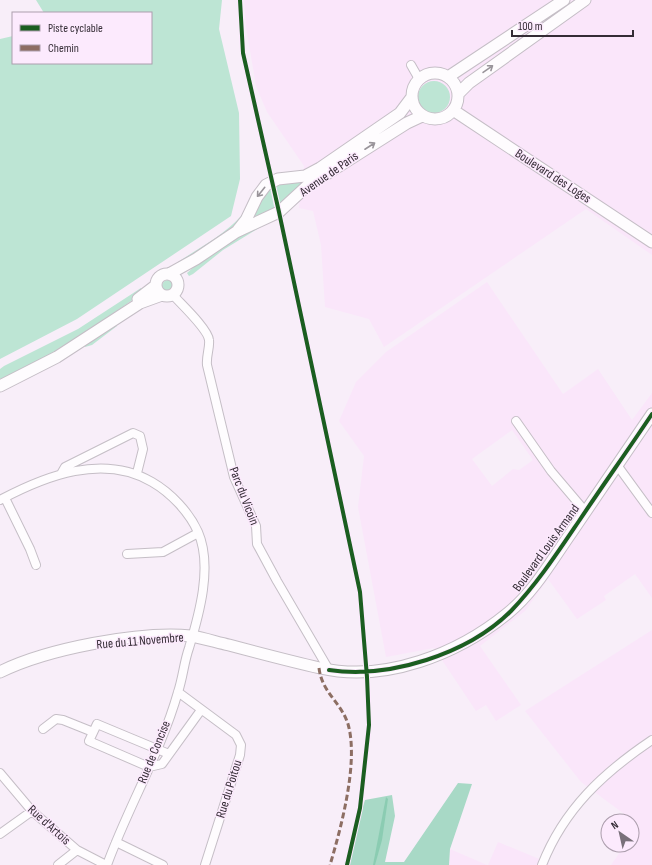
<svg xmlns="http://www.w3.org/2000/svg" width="652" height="865" font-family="'Sofia Sans Condensed',sans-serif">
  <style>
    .built { fill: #fae6fa; fill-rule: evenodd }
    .green { fill: #bde5d4 }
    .forest { fill: #a8d9c6 }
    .water { fill: #8bccb2 }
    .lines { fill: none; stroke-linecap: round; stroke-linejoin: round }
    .street-casing { stroke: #c5bec6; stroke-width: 10 }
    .secondary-casing { stroke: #c5bec6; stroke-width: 13 }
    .street { stroke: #fefcfe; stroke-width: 8 }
    .secondary { stroke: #fefcfe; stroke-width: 11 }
    .quiet { stroke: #8d6e63; stroke-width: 3; stroke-dasharray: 6 3; stroke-linecap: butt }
    .cycleway-casing { stroke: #fceafd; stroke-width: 6 }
    .cycleway { stroke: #1b5e20; stroke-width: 4 }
    .oneway { stroke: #99949a }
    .labels { text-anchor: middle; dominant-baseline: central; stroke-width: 3; stroke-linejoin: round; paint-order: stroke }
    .street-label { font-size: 13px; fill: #342c35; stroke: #fceafd }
  </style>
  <rect width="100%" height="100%" fill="#f8eef9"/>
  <path class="built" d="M244,0H652V255L586,209L384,347L369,319L325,307L321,245L313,211L299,208L304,166L267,112L256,86L246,27Z
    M487,282L563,394L598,369L632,420L652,393V598L635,574L604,596L606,600L577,619L548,579L525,611L480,646L521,705L496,721L486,705L476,711L434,648L386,657L358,507L364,456L339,421L356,382L386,352ZM512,430L533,460L519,470L513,469L492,486L472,459Z
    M652,630V865H611L625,845H632V835L639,825L581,782L525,711Z
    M498,842L549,863V865H488Z
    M450,849L487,865H449Z"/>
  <path class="green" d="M36,0H222L219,29L239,113L240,179L231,216L77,319L0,359V39L13,36V63H151V13H44Z
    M418 97a16 16 0 1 1 32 0a16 16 0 1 1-32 0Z
    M311,177L281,207L275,183Z
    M264,181L241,222L197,255L195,253L180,264L178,262C199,248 224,235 241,216C251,206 252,190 264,181Z
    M270,187L275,211L250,219L258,199Z
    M277,217L223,250L193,274L189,276L187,273C213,249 245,232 277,217Z
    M162 286a6 6 0 1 1 12 0a6 6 0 1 1-12 0Z
    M141,288L144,292C102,320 49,364 0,379V369L4,366L78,329Z
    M116,324L117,326L92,345L85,347L82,343Z"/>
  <path class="forest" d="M458,783L472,784L450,849L449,865H344L365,800L392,795L395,816L385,862H404Z"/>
  <path class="water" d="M386,797L388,799L382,840L375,865H373Z"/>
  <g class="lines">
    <defs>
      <path id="street" d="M411,65L419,79
        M173,295C181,304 208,329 209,340C210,348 206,356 207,365L234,477L256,526L257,544L277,581L329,670
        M516,421L551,471L585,511
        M617,465L652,513
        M61,474L65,467L133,433L140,436L143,449L137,473
        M5,498L30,549L36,565
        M0,500C45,476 103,453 152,482C171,493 189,512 198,532C213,566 199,615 189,648C184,662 183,677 178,692C161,752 128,807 107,865
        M127,554L163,552L198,533
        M178,692L236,735L241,745L240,755L205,865
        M43,729L56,719L63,720L93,732
        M169,754L97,724L89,741L149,767L162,764L201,710
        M0,773L32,811L77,850L106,865
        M0,834L32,811
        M116,842L163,865
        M58,865L77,850
        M542,865C564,809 603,773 652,740"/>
      <path id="secondary" d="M412 96a23 23 0 1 1 46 0a23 23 0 1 1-46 0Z
        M448,77L564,0
        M458,94L469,83L585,0
        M453,110L652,242
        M238,230L246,220L257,197L266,185L278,179L305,176L320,168L400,113L412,97
        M156 285a11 11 0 1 1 22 0a11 11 0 1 1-22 0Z
        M169,274L196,259L236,232L279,212L306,187L407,123L422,116
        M138,299L155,286
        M0,386L57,357L140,303L162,295
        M0,672C46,649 139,631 191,636C203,638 216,642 229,645C259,653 289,661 320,668C385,683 458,654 508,613C534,592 552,560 571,533C598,493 625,453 652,414"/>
    </defs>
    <use href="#street" class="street-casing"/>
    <use href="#secondary" class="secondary-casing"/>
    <use href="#street" class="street"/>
    <use href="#secondary" class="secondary"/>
    <path class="quiet" d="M319,668C322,693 341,702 348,724C359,762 341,828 330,865"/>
    <defs>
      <path id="cycleway" d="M240,0L243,53L279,212L360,592L367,677L369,725L360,808L347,865
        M329,670C389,679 468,654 511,611C537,584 558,552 579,521C603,485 628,450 652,414"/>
    </defs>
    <use href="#cycleway" class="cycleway-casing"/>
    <use href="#cycleway" class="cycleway"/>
  </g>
  <defs><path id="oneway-shaft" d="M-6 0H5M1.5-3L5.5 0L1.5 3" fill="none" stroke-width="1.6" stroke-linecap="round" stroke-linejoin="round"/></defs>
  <g class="oneway">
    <use href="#oneway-shaft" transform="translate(488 69) rotate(-35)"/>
    <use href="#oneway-shaft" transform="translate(370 146) rotate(-33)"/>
    <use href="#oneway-shaft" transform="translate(261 192) rotate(129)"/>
  </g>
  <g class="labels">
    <g class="street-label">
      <text transform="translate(329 174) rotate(-35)">Avenue de Paris</text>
      <text transform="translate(553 176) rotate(33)">Boulevard des Loges</text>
      <text transform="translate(244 496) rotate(69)">Parc du Vicoin</text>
      <text transform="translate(546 548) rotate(-54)">Boulevard Louis Armand</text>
      <text transform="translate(140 641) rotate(-5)">Rue du 11 Novembre</text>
      <text transform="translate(154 752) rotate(-68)">Rue de Concise</text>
      <text transform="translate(229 789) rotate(-73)">Rue du Poitou</text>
      <text transform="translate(49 825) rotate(42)">Rue d'Artois</text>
    </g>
  </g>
  <rect x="12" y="12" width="140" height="52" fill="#fceafd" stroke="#ac9ead"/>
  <rect x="20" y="25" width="20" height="6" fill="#1b5e20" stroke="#ac9ead"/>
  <text x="48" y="32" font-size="12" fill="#342c35">Piste cyclable</text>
  <rect x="20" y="45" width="20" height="6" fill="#8d6e63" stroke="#ac9ead"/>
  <text x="48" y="52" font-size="12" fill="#342c35">Chemin</text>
  <g transform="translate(620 833) rotate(326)"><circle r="19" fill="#fceafd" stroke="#ac9ead"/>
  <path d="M0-3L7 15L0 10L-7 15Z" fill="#79707a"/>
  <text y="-6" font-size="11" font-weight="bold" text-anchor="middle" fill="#342c35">N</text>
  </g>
  <path d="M512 30v6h121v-6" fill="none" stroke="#342c35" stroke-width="2"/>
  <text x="518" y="30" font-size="12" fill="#342c35" stroke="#fceafd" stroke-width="3" paint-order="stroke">100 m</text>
</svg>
